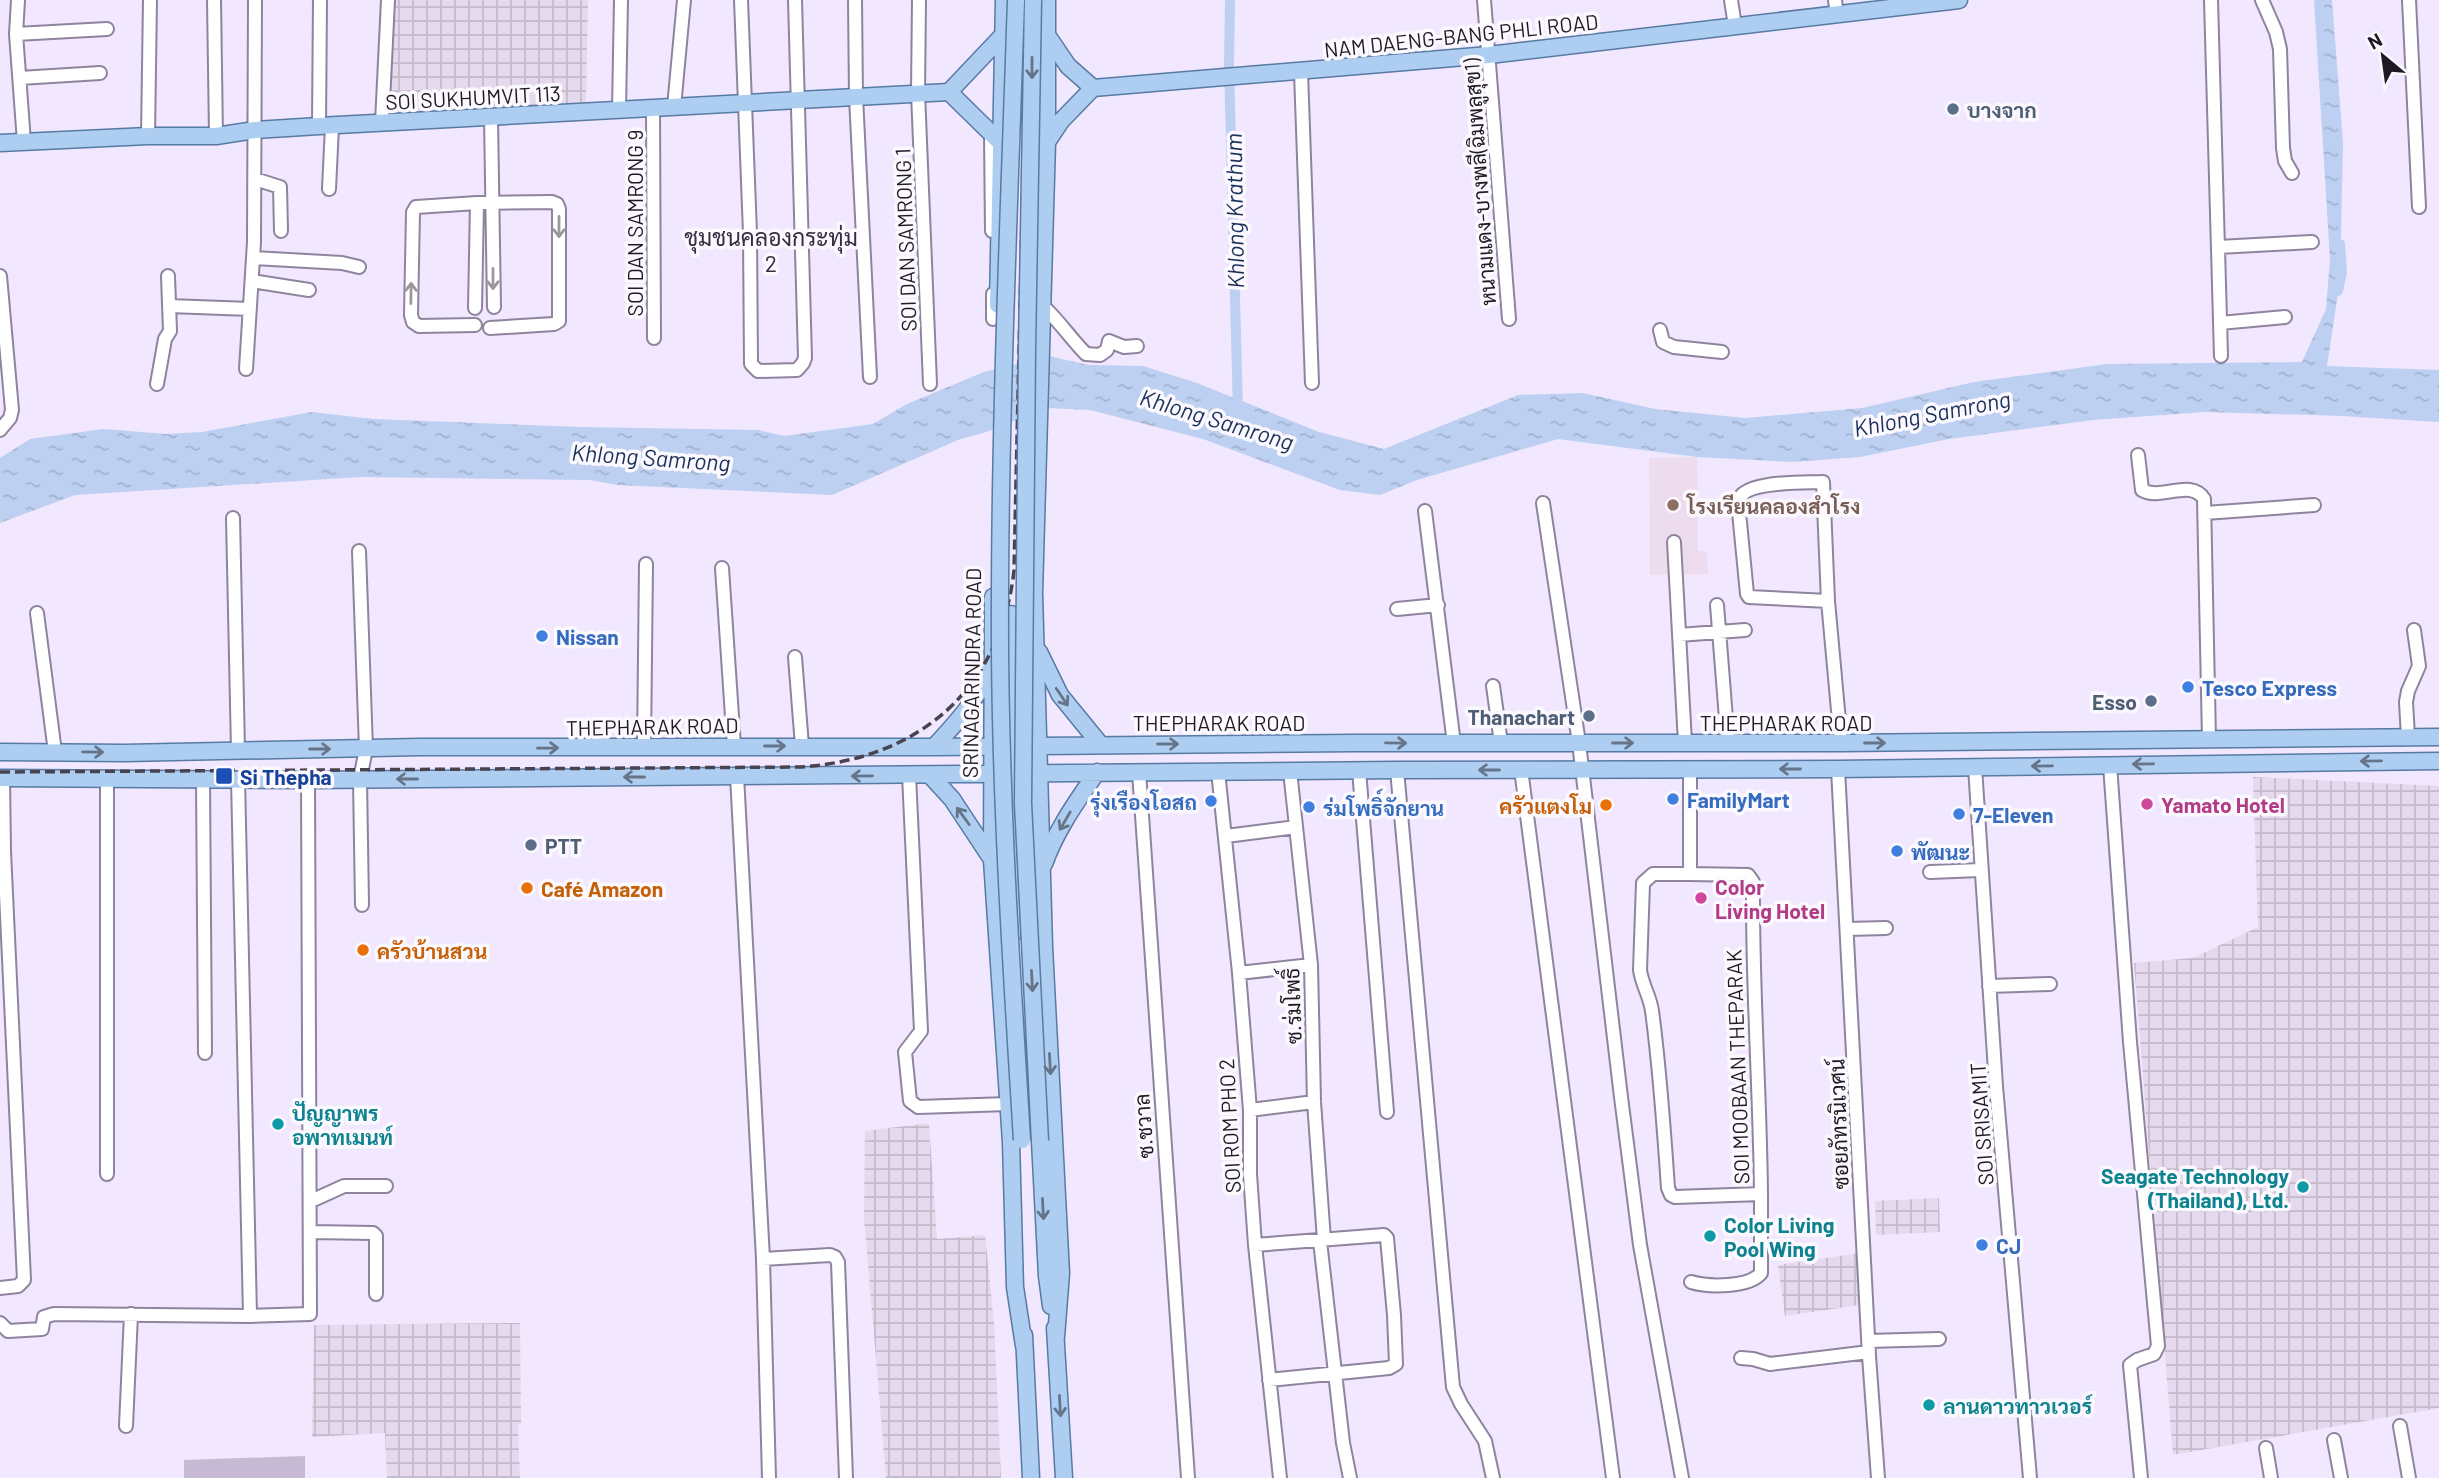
<svg xmlns="http://www.w3.org/2000/svg" width="2439" height="1478" font-family="Barlow,Sarabun,sans-serif">
  <style>
    .industrial { fill: url(#industrial-grid) }
    .education { fill: #eddced }
    .pitch { fill: #c5b9d3 }
    .water { fill: url(#water-ripples) }
    .lines { fill: none; stroke-linecap: round; stroke-linejoin: round }
    .canal { stroke: #bdd0f1; stroke-width: 10 }
    .minor-casing { stroke: #8f849d; stroke-width: 16 }
    .major-casing { stroke: #587aa3; stroke-width: 19 }
    .minor { stroke: #fff; stroke-width: 12 }
    .major { stroke: #adcef1; stroke-width: 16 }
    .rail { stroke: #48434f; stroke-width: 3.5; stroke-dasharray: 10 5; stroke-linecap: butt }
    .major-bridge-casing { stroke: #587aa3; stroke-width: 19; stroke-linecap: butt }
    .major-bridge { stroke: #adcef1; stroke-width: 16 }
    .oneway { stroke: #66748a }
    .oneway2 { stroke: #9a989c }
    .service-dot { fill: #5c6f8a; stroke: #fbf8fe; stroke-width: 2.5 }
    .education-dot { fill: #8d6e63; stroke: #fbf8fe; stroke-width: 2.5 }
    .shop-dot { fill: #3f7fe0; stroke: #fbf8fe; stroke-width: 2.5 }
    .transit-dot { fill: #1a4fb4; stroke: #fbf8fe; stroke-width: 2.5 }
    .hotel-dot { fill: #d1479c; stroke: #fbf8fe; stroke-width: 2.5 }
    .food-dot { fill: #e8710a; stroke: #fbf8fe; stroke-width: 2.5 }
    .culture-dot { fill: #0f9aa8; stroke: #fbf8fe; stroke-width: 2.5 }
    .labels { text-anchor: middle; dominant-baseline: central; stroke-width: 7; stroke-linejoin: round; paint-order: stroke }
    .street-label { font-size: 21px; fill: #1e1a24; stroke: #fbf8fe }
    .service-label { font-size: 21px; font-weight: bold; fill: #4e5e75; stroke: #fbf8fe; text-anchor: start }
    .education-label { font-size: 21px; font-weight: bold; fill: #785e54; stroke: #fbf8fe; text-anchor: start }
    .shop-label { font-size: 21px; font-weight: bold; fill: #366cbe; stroke: #fbf8fe; text-anchor: start }
    .transit-label { font-size: 21px; font-weight: bold; fill: #164399; stroke: #fbf8fe; text-anchor: start }
    .hotel-label { font-size: 21px; font-weight: bold; fill: #b23c85; stroke: #fbf8fe; text-anchor: start }
    .food-label { font-size: 21px; font-weight: bold; fill: #c56008; stroke: #fbf8fe; text-anchor: start }
    .culture-label { font-size: 21px; font-weight: bold; fill: #0d838f; stroke: #fbf8fe; text-anchor: start }
    .water-label { font-size: 23px; font-style: italic; fill: #1a305a; stroke: #fbf8fe }
    .neighbourhood-label { font-size: 23px; fill: #372d43; stroke: #fbf8fe }
  </style>
  <defs>
    <pattern id="industrial-grid" width="8" height="8" patternUnits="userSpaceOnUse" patternTransform="scale(1.75)"><rect width="8" height="8" fill="#e5d9ed"/><path d="M0 4h8M4 0v8" fill="none" stroke="#c4bacb"/></pattern>
    <pattern id="water-ripples" width="26" height="14" patternUnits="userSpaceOnUse" patternTransform="scale(1.75)"><rect width="26" height="14" fill="#bdd0f1"/><path d="M2 4q2-2 4 0t4 0M15 11q2-2 4 0t4 0" fill="none" stroke="#a2b2ce"/></pattern>
  </defs>
  <rect width="100%" height="100%" fill="#f1e7fe"/>
  <path class="industrial" d="M392,0H588L586,103L387,115Z
    M2253,777L2439,786V1408L2173,1455L2134,963L2193,958L2258,927Z
    M929,1123L937,1239L985,1235L994,1323L1001,1478H886L864,1217L865,1131Z
    M1939,1198L1940,1232L1876,1235L1875,1201Z
    M1860,1253L1867,1304L1785,1316L1778,1265Z
    M520,1323L521,1424L518,1425L520,1478H387L385,1433L312,1437L314,1325Z"/>
  <path class="education" d="M1697,457L1698,551H1707L1708,574L1650,575L1649,458Z"/>
  <path class="pitch" d="M305,1456V1478H184V1460Z"/>
  <path class="water" d="M2314,0H2332L2343,143L2340,280L2327,366L2439,370V422L2343,416L2205,412L2093,420L1949,439L1860,457L1792,462L1697,457L1558,439L1417,480L1380,495L1340,490L1203,439L1090,410L1048,408L986,432L958,440L832,495L617,485L590,480L360,477L75,495L0,523V458L30,439L103,429L167,434L202,432L312,412L373,419L580,427L758,430L784,436L873,424L907,404L984,372L1049,356L1088,365L1143,366L1197,383L1319,432L1384,449L1518,395L1583,393L1655,409L1745,418L1862,408L1974,382L2107,364L2302,362L2326,309L2330,259Z"/>
  <g class="lines">
    <path class="canal" d="M1230,0L1229,66L1238,412
      M2338,291L2342,272L2340,244"/>
    <defs>
      <path id="minor" d="M18,0L16,34L24,142
        M214,0L216,136
        M741,0L750,233L751,364L758,371L797,370L803,363L805,358L795,0
        M855,0L856,97L870,377
        M919,0L918,93L930,384
        M1484,0L1509,319
        M1731,0L1735,26
        M1835,0L1837,15
        M2211,0L2221,356
        M2262,0L2276,32L2280,49L2283,148L2285,161L2292,173
        M2409,0L2419,207
        M16,34L107,29
        M1301,72L1312,383
        M20,78L100,73
        M674,107L684,0
        M653,108L654,338
        M619,110L621,0
        M491,117L494,307
        M382,123L388,0
        M319,126L320,0
        M991,133L992,231
        M148,136L150,0
        M255,179L280,187L281,231
        M329,189L332,126
        M2218,247L2312,242
        M253,258L342,263L359,267
        M0,276L12,410L10,418L0,430
        M252,281L309,290
        M993,294V319
        M169,306L250,309
        M1044,307C1060,322 1071,339 1086,354L1100,355L1107,350L1109,341L1124,347L1137,346
        M475,308L477,203
        M2220,323L2285,317
        M475,325L419,326L413,322L411,315L413,212L416,207L477,203L552,202L557,204L559,209V321L554,324L490,328
        M1660,330L1663,342L1674,347L1722,352
        M246,369L254,242L255,0
        M157,384L165,339L170,331L168,276
        M2138,455L2142,490C2161,501 2191,478 2204,499L2209,739
        M1543,503L1579,743L1621,1097L1640,1245L1682,1478
        M1425,511L1454,744
        M2205,513L2314,505
        M233,518L238,750
        M1674,542L1685,743
        M359,551L366,749L360,779L362,905
        M722,568L734,746
        M1828,601L1749,597L1747,594L1738,502C1741,480 1804,483 1823,482L1828,601L1841,743
        M1717,605L1728,744
        M1397,609L1438,605
        M37,613L55,752
        M1679,635L1745,630
        M795,657L802,746
        M1493,686L1501,743
        M2408,737L2406,702L2408,691L2419,666L2414,630
        M644,747L646,564
        M2110,765L2130,1042L2158,1346L2154,1354L2137,1360L2130,1365L2141,1478
        M1975,767L1996,1086L2030,1478
        M1521,769L1613,1478
        M1690,769V874L1748,875L1753,882C1752,986 1760,1090 1761,1194L1675,1197L1671,1195L1668,1188C1664,1129 1660,1070 1652,1011C1650,996 1642,985 1640,970L1643,883L1653,874H1690
        M1838,769L1869,1356L1878,1478
        M1359,770L1387,1112
        M1397,770L1453,1387L1461,1404L1485,1441L1493,1478
        M1218,771L1239,973L1250,1110V1174L1255,1245L1280,1478
        M1290,771L1311,965L1314,1102L1324,1240
        M1139,772L1188,1478
        M909,775L921,1031L905,1052L910,1101L918,1107L1008,1104
        M737,776L763,1259L769,1478
        M107,779V1174
        M203,779L205,1053
        M238,779L250,1316L310,1314L308,780
        M1226,836L1296,827
        M1930,872L1980,870
        M1847,929L1886,928
        M1239,973L1311,965
        M1989,986L2050,984
        M1250,1110L1314,1102
        M311,1201L344,1186H386
        M311,1232L373,1233L376,1236V1294
        M1320,1241L1343,1443L1350,1478
        M1255,1245L1384,1235L1387,1238L1394,1315L1396,1364L1389,1368L1269,1380
        M763,1259L830,1255L835,1257L838,1262L846,1478
        M1691,1282C1708,1287 1749,1288 1761,1273V1194
        M0,1288L18,1286L24,1280L4,851L3,778
        M0,1323L8,1331L42,1329L44,1317L54,1314L250,1316
        M1868,1341L1939,1339
        M1741,1358L1753,1359L1770,1364L1869,1352
        M126,1426L131,1314
        M2400,1426L2409,1478
        M2334,1440L2341,1478
        M2266,1448L2271,1478"/>
      <path id="major" d="M1047,0V142L1034,593L1044,947L1061,1273L1056,1337
        M1047,35L1068,66L1093,88
        M949,92L1000,142
        M1047,142L1061,121L1093,88L1489,55L1959,0
        M0,143L148,136H216L255,130L319,126L949,92L1004,34
        M998,305L1004,0
        M993,597L992,860L1011,1142L1015,1287L1024,1346
        M1011,614L1013,774L1019,930
        M1039,652L1060,695L1100,744
        M934,747C955,724 979,699 989,669
        M0,752L125,753L420,747H934L1354,743H1841L2439,737
        M930,775L952,799L991,858
        M0,778L308,780L1397,770L1838,769L2439,761
        M1044,864C1056,830 1077,801 1097,772
        M1040,1141L1047,1276L1051,1306
        M1055,1328L1064,1478
        M1024,1335L1031,1478"/>
    </defs>
    <use href="#minor" class="minor-casing"/>
    <use href="#major" class="major-casing"/>
    <use href="#minor" class="minor"/>
    <use href="#major" class="major"/>
    <path class="rail" d="M0,772L801,767C919,759 1000,690 1014,571L1027,0"/>
    <defs>
      <path id="major-bridge" d="M1016,0C1009,216 999,432 1000,648C1001,812 1012,976 1022,1140
        M1033,0L1027,349L1023,803L1040,1141"/>
    </defs>
    <use href="#major-bridge" class="major-bridge-casing"/>
    <use href="#major-bridge" class="major-bridge"/>
  </g>
  <defs><path id="oneway-shaft" d="M-6 0H5M1.5-3L5.5 0L1.5 3" fill="none" stroke-width="1.6" stroke-linecap="round" stroke-linejoin="round" transform="scale(1.75)"/></defs>
  <g class="oneway">
    <use href="#oneway-shaft" transform="translate(1032 68) rotate(90)"/>
    <use href="#oneway-shaft" transform="translate(1062 697) rotate(56)"/>
    <use href="#oneway-shaft" transform="translate(1396 743) rotate(1)"/>
    <use href="#oneway-shaft" transform="translate(1623 743)"/>
    <use href="#oneway-shaft" transform="translate(1875 743)"/>
    <use href="#oneway-shaft" transform="translate(1168 744)"/>
    <use href="#oneway-shaft" transform="translate(775 746)"/>
    <use href="#oneway-shaft" transform="translate(548 748) rotate(-1)"/>
    <use href="#oneway-shaft" transform="translate(320 749)"/>
    <use href="#oneway-shaft" transform="translate(93 752) rotate(1)"/>
    <use href="#oneway-shaft" transform="translate(2371 761) rotate(179)"/>
    <use href="#oneway-shaft" transform="translate(2143 764) rotate(179)"/>
    <use href="#oneway-shaft" transform="translate(2042 766) rotate(179)"/>
    <use href="#oneway-shaft" transform="translate(1790 769) rotate(180)"/>
    <use href="#oneway-shaft" transform="translate(1489 770) rotate(180)"/>
    <use href="#oneway-shaft" transform="translate(862 776) rotate(179)"/>
    <use href="#oneway-shaft" transform="translate(634 777) rotate(180)"/>
    <use href="#oneway-shaft" transform="translate(407 779) rotate(180)"/>
    <use href="#oneway-shaft" transform="translate(963 816) rotate(-126)"/>
    <use href="#oneway-shaft" transform="translate(1065 821) rotate(120)"/>
    <use href="#oneway-shaft" transform="translate(1032 981) rotate(87)"/>
    <use href="#oneway-shaft" transform="translate(1050 1064) rotate(87)"/>
    <use href="#oneway-shaft" transform="translate(1043 1209) rotate(87)"/>
    <use href="#oneway-shaft" transform="translate(1060 1406) rotate(87)"/>
  </g>
  <g class="oneway2">
    <use href="#oneway-shaft" transform="translate(559 227) rotate(90)"/>
    <use href="#oneway-shaft" transform="translate(493 279) rotate(90)"/>
    <use href="#oneway-shaft" transform="translate(411 293) rotate(-89)"/>
  </g>
  <g class="service-dot">
    <circle cx="1953" cy="109" r="7"/>
    <circle cx="2151" cy="701" r="7"/>
    <circle cx="1589" cy="716" r="7"/>
    <circle cx="531" cy="845" r="7"/>
  </g>
  <circle class="education-dot" cx="1673" cy="505" r="7"/>
  <g class="shop-dot">
    <circle cx="542" cy="636" r="7"/>
    <circle cx="2188" cy="687" r="7"/>
    <circle cx="1673" cy="799" r="7"/>
    <circle cx="1211" cy="801" r="7"/>
    <circle cx="1309" cy="807" r="7"/>
    <circle cx="1959" cy="814" r="7"/>
    <circle cx="1897" cy="851" r="7"/>
    <circle cx="1982" cy="1245" r="7"/>
  </g>
  <rect class="transit-dot" x="215" y="767" width="18" height="18" rx="3.5"/>
  <g class="hotel-dot">
    <circle cx="2147" cy="804" r="7"/>
    <circle cx="1701" cy="898" r="7"/>
  </g>
  <g class="food-dot">
    <circle cx="1606" cy="805" r="7"/>
    <circle cx="527" cy="888" r="7"/>
    <circle cx="363" cy="950" r="7"/>
  </g>
  <g class="culture-dot">
    <circle cx="278" cy="1124" r="7"/>
    <circle cx="2303" cy="1187" r="7"/>
    <circle cx="1710" cy="1236" r="7"/>
    <circle cx="1929" cy="1405" r="7"/>
  </g>
  <g class="labels">
    <g class="street-label">
      <text transform="translate(1461 35) rotate(-6)">NAM DAENG-BANG PHLI ROAD</text>
      <text transform="translate(473 97) rotate(-3)">SOI SUKHUMVIT 113</text>
      <text transform="translate(1479 182) rotate(-94)">หนามแดง-บางพลี(ฉิมพลูสุข1)</text>
      <text transform="translate(634 223) rotate(-90)">SOI DAN SAMRONG 9</text>
      <text transform="translate(905 240) rotate(-92)">SOI DAN SAMRONG 1</text>
      <text transform="translate(971 673) rotate(-89)">SRINAGARINDRA ROAD</text>
      <text x="1219" y="722">THEPHARAK ROAD</text>
      <text x="1786" y="722">THEPHARAK ROAD</text>
      <text transform="translate(652 726) rotate(-1)">THEPHARAK ROAD</text>
      <text transform="translate(1292 1006) rotate(-92)">ซ.ร่มโพธิ์</text>
      <text transform="translate(1737 1067) rotate(-92)">SOI MOOBAAN THEPARAK</text>
      <text transform="translate(1838 1124) rotate(-92)">ซอยภัทรนิเวศน์</text>
      <text transform="translate(1981 1124) rotate(-94)">SOI SRISAMIT</text>
      <text transform="translate(1143 1126) rotate(-94)">ซ.ชวาล</text>
      <text transform="translate(1229 1126) rotate(-93)">SOI ROM PHO 2</text>
    </g>
    <g class="service-label">
      <text x="1967" y="109">บางจาก</text>
      <text x="2137" y="701" text-anchor="end">Esso</text>
      <text x="1575" y="716" text-anchor="end">Thanachart</text>
      <text x="545" y="845">PTT</text>
    </g>
    <g class="education-label">
      <text x="1687" y="505">โรงเรียนคลองสำโรง</text>
    </g>
    <g class="shop-label">
      <text x="556" y="636">Nissan</text>
      <text x="2202" y="687">Tesco Express</text>
      <text x="1687" y="799">FamilyMart</text>
      <text x="1197" y="801" text-anchor="end">รุ่งเรืองโอสถ</text>
      <text x="1323" y="807">ร่มโพธิ์จักยาน</text>
      <text x="1973" y="814">7-Eleven</text>
      <text x="1911" y="851">พัฒนะ</text>
      <text x="1996" y="1245">CJ</text>
    </g>
    <g class="transit-label">
      <text x="240" y="776">Si Thepha</text>
    </g>
    <g class="hotel-label">
      <text x="2161" y="804">Yamato Hotel</text>
      <text x="1715" y="886">Color<tspan x="1715" dy="24">Living Hotel</tspan></text>
    </g>
    <g class="food-label">
      <text x="1592" y="805" text-anchor="end">ครัวแตงโม</text>
      <text x="541" y="888">Café Amazon</text>
      <text x="377" y="950">ครัวบ้านสวน</text>
    </g>
    <g class="culture-label">
      <text x="292" y="1112">ปัญญาพร<tspan x="292" dy="24">อพาทเมนท์</tspan></text>
      <text x="2289" y="1175" text-anchor="end">Seagate Technology<tspan x="2289" dy="24">(Thailand), Ltd.</tspan></text>
      <text x="1724" y="1224">Color Living<tspan x="1724" dy="24">Pool Wing</tspan></text>
      <text x="1943" y="1405">ลานดาวทาวเวอร์</text>
    </g>
    <g class="water-label">
      <text transform="translate(1234 211) rotate(-91)">Khlong Krathum</text>
      <text transform="translate(1932 413) rotate(-11)">Khlong Samrong</text>
      <text transform="translate(1217 419) rotate(17)">Khlong Samrong</text>
      <text transform="translate(651 457) rotate(4)">Khlong Samrong</text>
    </g>
    <g class="neighbourhood-label">
      <text x="771" y="237">ชุมชนคลองกระทุ่ม<tspan x="771" dy="26">2</tspan></text>
    </g>
  </g>
  <g transform="translate(2383 56) rotate(331)" stroke="#fbf8fe" stroke-width="5" paint-order="stroke">
  <path d="M0-5L12 26L0 18L-12 26Z" fill="#1e1a24"/>
  <text y="-10" font-size="19" font-weight="bold" text-anchor="middle" fill="#1e1a24">N</text>
  </g>
</svg>
